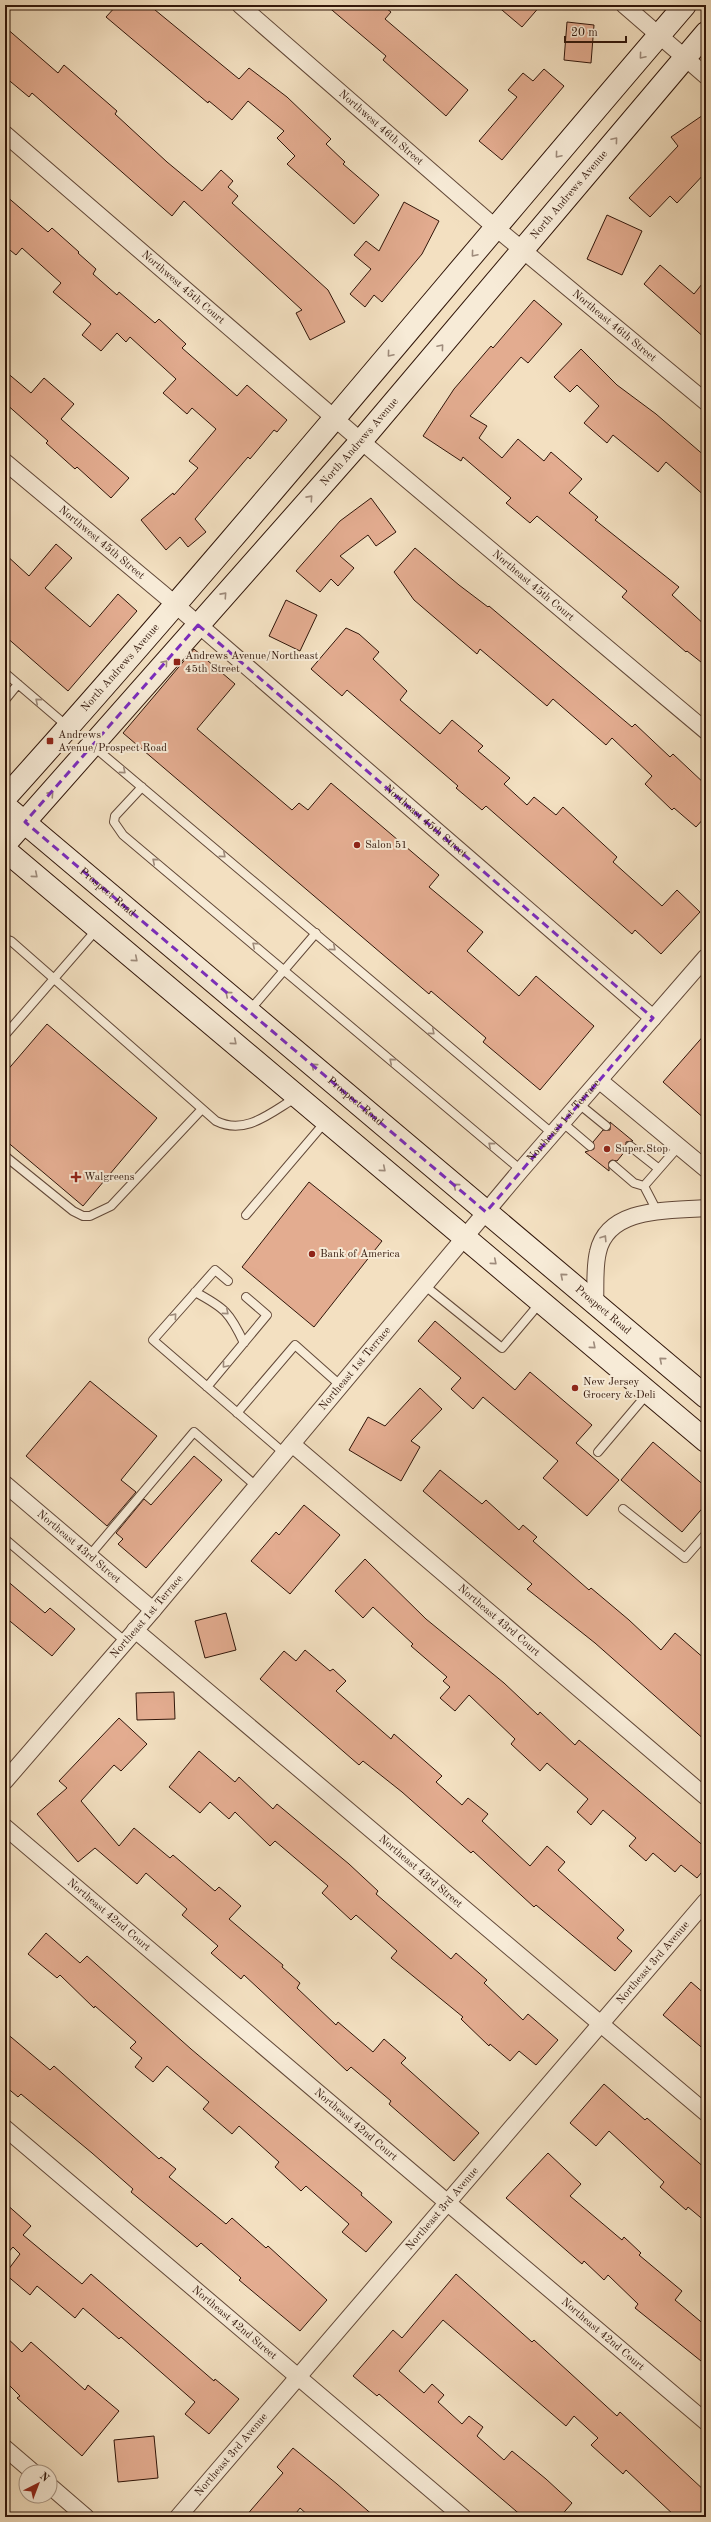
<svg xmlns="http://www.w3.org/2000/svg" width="711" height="2522" font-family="'Old Standard TT',serif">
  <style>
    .building { fill: #e3ac90; stroke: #31160a }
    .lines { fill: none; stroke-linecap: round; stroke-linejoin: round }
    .service-casing { stroke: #624838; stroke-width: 10 }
    .minor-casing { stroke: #624838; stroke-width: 18 }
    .secondary-casing { stroke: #31160a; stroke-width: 24 }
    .service { stroke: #f7ebd7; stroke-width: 8 }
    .minor { stroke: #f7ebd7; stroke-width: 16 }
    .secondary { stroke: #f7ebd7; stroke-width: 22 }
    .oneway { stroke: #9e8b7b }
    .marked { fill: none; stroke: #7b2cbf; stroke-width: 3; stroke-dasharray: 8 5; stroke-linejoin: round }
    .poi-dot { fill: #8f2418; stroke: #f7ebd7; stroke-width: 1.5 }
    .labels { text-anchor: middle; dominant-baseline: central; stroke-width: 4; stroke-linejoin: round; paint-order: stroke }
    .street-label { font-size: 11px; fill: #31160a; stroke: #f7ebd7 }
    .poi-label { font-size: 11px; fill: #31160a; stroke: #f7ebd7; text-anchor: start }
  </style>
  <rect width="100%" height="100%" fill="#f3e0c1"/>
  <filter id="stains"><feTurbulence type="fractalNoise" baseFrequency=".005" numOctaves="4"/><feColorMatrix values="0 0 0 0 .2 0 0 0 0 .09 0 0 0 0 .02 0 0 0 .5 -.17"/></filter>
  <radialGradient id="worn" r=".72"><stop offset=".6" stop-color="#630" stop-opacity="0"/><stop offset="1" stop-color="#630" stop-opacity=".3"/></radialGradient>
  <path class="building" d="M117,5H149L239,79L249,68L287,97L331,139L326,144L345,162L343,164L379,195L354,224L287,164L295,156L277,138L284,131L248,101L232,120L209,101L208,103L106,17Z
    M326,5H382L391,12L385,19L468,90L446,116L383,60L386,56Z
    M496,5H541L522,27Z
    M567,22L594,25L591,63L564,60Z
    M5,27L58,73L64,65L117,111L115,114L167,162L202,191L221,170L233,181L228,187L238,196L232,203L328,290L345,322L310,340L296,313L302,310L184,201L172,216L32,93L29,97L5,77Z
    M544,69L564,86L502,160L479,141L517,97L508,90L523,73L533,81Z
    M706,113V172L677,203L670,196L650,217L629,198L678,146L671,137Z
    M5,195L48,232L52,228L79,252L78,253L96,269L93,274L117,295L119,292L155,323L159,319L186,344L182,348L237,396L247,385L287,420L277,432L274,430L250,459L248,457L195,519L206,532L188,547L180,537L166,550L141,520L173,493L174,495L198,468L189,461L216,429L192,408L187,414L163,393L176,379L130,337L126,342L117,333L101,351L82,335L91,324L53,292L61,283L22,248L16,255L5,246Z
    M404,202L439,221L422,254L382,302L374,295L365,307L350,294L371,269L354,255L366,241L379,251Z
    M607,215L642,231L622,275L587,259Z
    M660,265L694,294L706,279V339L644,284Z
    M534,300L562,324L528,363L521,357L470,416L487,426L479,438L502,458L518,439L544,461L551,452L582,479L569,493L598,517L595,520L679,587L672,595L706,626V666L687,651L686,652L622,597L627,591L537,516L530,523L506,503L511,498L463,457L461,461L423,436L454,389L491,346L493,348Z
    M581,349L617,385L656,414L706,457V497L666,462L658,472L613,435L607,443L584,423L599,406L577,385L570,392L554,377Z
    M5,371L31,393L44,378L74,404L61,419L129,478L111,498L77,467L75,469L46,443L48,441L5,403Z
    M371,498L396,532L376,546L368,535L340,556L354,568L338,586L331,579L320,592L296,571L340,521Z
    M56,544L72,558L45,588L90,627L118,594L137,611L68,691L5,636V554L29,576Z
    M415,548L459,585L488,607L489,606L632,727L635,724L670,757L673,754L706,785V816L696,827L674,808L672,810L645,784L652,776L612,738L606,745L553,699L547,706L480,649L477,654L414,600L394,572Z
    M286,600L317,615L300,651L269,636Z
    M346,628L359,634L379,652L373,659L407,691L400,700L440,734L452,720L483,746L478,751L510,778L504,784L527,805L534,797L556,815L563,807L617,857L613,862L662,906L677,890L700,912L661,954L635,930L632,934L486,806L482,810L456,788L458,786L347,690L342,696L311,669Z
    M194,649L235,684L197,729L292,810L299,803L308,810L331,783L439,875L429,887L483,932L467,951L519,996L536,976L594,1026L540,1090L483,1042L486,1038L431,991L429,994L123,733Z
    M47,1024L157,1118L83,1206L5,1140V1073Z
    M706,1033V1120L663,1082Z
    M610,1122L633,1141L626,1142V1150L617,1161L612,1160L609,1162V1171L585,1152L594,1149L593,1142L603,1130H610Z
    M309,1182L382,1241L314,1327L242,1267Z
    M435,1321L515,1390L530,1372L592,1425L576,1443L619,1480L587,1516L543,1478L558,1461L483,1397L473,1409L451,1389L461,1378L418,1341Z
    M90,1381L157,1436L121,1480L136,1492L107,1526L26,1456Z
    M420,1388L442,1409L411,1441L420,1447L401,1481L349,1450L368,1417L385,1426Z
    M653,1442L706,1487V1504L682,1532L621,1480Z
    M194,1456L222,1480L146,1568L118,1544L123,1539L116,1533L144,1499L151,1505Z
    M440,1470L482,1504L486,1500L519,1530L523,1525L537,1537L533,1541L589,1590L591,1588L629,1620L661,1650L675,1633L706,1660V1741L595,1643L527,1589L532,1584L423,1491Z
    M304,1505L340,1535L290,1594L251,1561L276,1532L279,1535Z
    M365,1559L426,1619L504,1683L538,1715L540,1712L575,1745L579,1740L706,1848V1867L697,1878L681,1865L675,1872L653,1853L646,1861L629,1846L636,1838L603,1810L591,1825L577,1812L588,1799L547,1763L540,1771L511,1744L515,1739L469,1695L455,1711L440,1698L450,1687L443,1681L447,1677L411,1646L413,1644L373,1607L363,1618L335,1591Z
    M5,1579L45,1613L50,1608L75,1629L52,1656L5,1617Z
    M226,1613L236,1650L205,1658L195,1621Z
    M305,1650L330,1671L333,1669L346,1681L336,1691L391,1739L394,1734L442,1776L436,1782L462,1805L468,1798L488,1814L482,1821L530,1866L547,1846L565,1862L558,1870L624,1930L617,1938L632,1951L615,1971L536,1905L534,1907L473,1851L471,1853L402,1792L363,1761L359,1765L260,1679L284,1651L296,1661Z
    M174,1692L175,1719L137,1720L136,1693Z
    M119,1718L147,1744L121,1771L114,1765L81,1801L119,1846L134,1828L170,1858L173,1855L215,1891L219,1887L241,1906L229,1919L283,1965L282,1967L300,1983L297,1988L336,2025L338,2022L373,2052L384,2039L406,2058L401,2063L479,2133L454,2161L389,2104L391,2101L351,2067L347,2071L244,1975L241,1979L211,1953L218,1946L182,1915L187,1909L146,1873L137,1884L95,1848L78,1862L37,1814L67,1788L59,1781Z
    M199,1751L235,1782L239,1777L273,1809L277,1804L349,1864L378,1891L376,1894L451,1959L456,1953L487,1980L484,1983L523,2020L528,2014L558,2040L536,2065L519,2051L510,2061L490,2044L489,2046L461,2019L463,2017L391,1958L397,1951L356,1915L351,1920L322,1893L328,1886L275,1841L270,1846L235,1812L229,1819L210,1802L200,1813L169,1787Z
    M46,1933L80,1963L87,1956L191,2049L362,2193L361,2195L392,2222L366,2252L342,2232L349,2224L306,2186L301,2191L275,2167L279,2162L239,2126L232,2134L203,2109L209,2102L167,2066L153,2082L135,2067L142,2058L130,2048L136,2042L95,2006L94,2008L60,1975L57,1978L28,1954Z
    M691,1982L706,1995V2051L663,2015Z
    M5,2032L50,2070L54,2066L159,2159L161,2157L176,2169L169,2177L226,2224L232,2218L266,2248L268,2246L327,2300L300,2331L239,2280L241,2278L201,2243L197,2247L131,2192L133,2189L92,2153L21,2094L18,2097L5,2086Z
    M604,2084L645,2120L647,2118L706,2169V2222L688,2207L686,2210L660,2187L664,2182L609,2131L596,2146L570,2123Z
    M548,2153L581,2184L570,2196L622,2240L624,2237L641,2253L639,2255L682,2291L675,2300L706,2326V2365L635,2308L638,2304L608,2275L604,2280L584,2261L582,2264L506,2198Z
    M5,2203L31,2226L23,2235L82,2284L91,2274L214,2381L215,2379L239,2399L209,2434L185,2414L195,2402L121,2337L119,2339L83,2308L75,2318L37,2286L30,2295L5,2274L20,2254L13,2247L5,2256Z
    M456,2274L532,2342L534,2340L617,2416L620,2412L706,2492V2517H676L626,2470L623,2474L591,2445L598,2438L574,2416L566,2426L443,2320L399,2371L424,2393L432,2384L444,2395L438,2402L462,2424L469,2416L483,2427L477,2436L504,2460L512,2451L546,2479L572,2503L560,2517H523L379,2394L377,2396L353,2376L393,2330L402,2338Z
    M5,2336L22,2352L31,2342L85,2390L88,2385L119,2411L82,2456L17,2398L20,2396L5,2381Z
    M154,2436L158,2478L118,2482L114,2440Z
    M293,2448L337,2484L375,2517H310L300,2508L293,2517H245L283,2473L277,2467Z"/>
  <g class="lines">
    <defs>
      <path id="service" d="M5,673L67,726
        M5,700L18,684
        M93,746L553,1134
        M142,787L115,816L114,822L123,835L521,1170
        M5,939L11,941L216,1121C246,1136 271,1112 297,1097
        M250,1010L316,933
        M5,1035L98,928
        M579,1104L606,1126
        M563,1123L590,1146
        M630,1146L659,1169
        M5,1156L73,1211L83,1216H90L111,1206L202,1109
        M613,1165L634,1183L644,1186
        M657,1211L644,1186L679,1146
        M246,1215L326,1121
        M228,1281L215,1270L153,1340L284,1453
        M424,1285L502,1348L540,1303
        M195,1292C225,1308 230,1313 244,1343
        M207,1387L267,1315L246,1297
        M237,1413L295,1345L340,1385
        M598,1452L648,1393
        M623,1509L685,1558L706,1534
        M5,1539L126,1642
        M90,1555L194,1432L256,1486"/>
      <g id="minor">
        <path id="s1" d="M240,5L496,228L706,402"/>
        <path d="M624,5L706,76"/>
        <path id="s2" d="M5,134L361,441L706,731"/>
        <path id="s3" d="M5,462L163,594L653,1018"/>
        <path d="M600,1081L706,1169"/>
        <path d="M595,1304C596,1287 594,1268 598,1252C608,1206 671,1211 706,1208"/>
        <path id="s4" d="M292,1444L706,1797"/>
        <path id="s5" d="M5,1484L153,1610"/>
        <path id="s6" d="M135,1630L706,2113"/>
        <path id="s7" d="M5,1781L153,1610L521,1170L706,957"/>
        <path id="s8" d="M5,1827L706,2422"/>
        <path id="s9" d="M5,2128L463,2517"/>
        <path d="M5,2448L33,2472"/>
        <path d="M50,2486L86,2517"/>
        <path id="s10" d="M178,2517L706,1901"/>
      </g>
      <g id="secondary">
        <path id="s11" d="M5,798C238,539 458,269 685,5"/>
        <path id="s12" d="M5,806L706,1397"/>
        <path id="s13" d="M5,844L361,441L706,33"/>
        <path d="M5,850L706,1441"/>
      </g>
    </defs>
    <use href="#service" class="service-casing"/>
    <use href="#minor" class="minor-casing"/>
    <use href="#secondary" class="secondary-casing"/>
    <use href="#service" class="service"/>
    <use href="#minor" class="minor"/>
    <use href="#secondary" class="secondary"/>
  </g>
  <defs><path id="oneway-chevron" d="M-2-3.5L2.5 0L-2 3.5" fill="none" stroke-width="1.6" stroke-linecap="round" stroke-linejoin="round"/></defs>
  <g class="oneway">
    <use href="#oneway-chevron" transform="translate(642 56) rotate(130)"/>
    <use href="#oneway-chevron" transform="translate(615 140) rotate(-50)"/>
    <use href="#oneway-chevron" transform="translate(558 155) rotate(130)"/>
    <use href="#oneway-chevron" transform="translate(474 254) rotate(130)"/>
    <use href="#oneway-chevron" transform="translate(441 347) rotate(-50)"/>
    <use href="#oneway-chevron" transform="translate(390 354) rotate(130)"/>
    <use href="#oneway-chevron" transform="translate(310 498) rotate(-48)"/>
    <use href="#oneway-chevron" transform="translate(224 595) rotate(-48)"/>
    <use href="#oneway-chevron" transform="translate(165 663) rotate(-49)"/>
    <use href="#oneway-chevron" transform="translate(38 701) rotate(-140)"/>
    <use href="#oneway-chevron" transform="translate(123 771) rotate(40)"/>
    <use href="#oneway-chevron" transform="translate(51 794) rotate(-48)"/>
    <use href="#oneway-chevron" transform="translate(223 855) rotate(40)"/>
    <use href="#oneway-chevron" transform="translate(155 861) rotate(-140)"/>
    <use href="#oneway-chevron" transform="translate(35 875) rotate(40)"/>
    <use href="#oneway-chevron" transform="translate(255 945) rotate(-140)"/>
    <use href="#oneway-chevron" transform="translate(333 948) rotate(40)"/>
    <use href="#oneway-chevron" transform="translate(135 959) rotate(40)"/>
    <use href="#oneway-chevron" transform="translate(228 994) rotate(-140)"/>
    <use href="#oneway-chevron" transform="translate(432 1032) rotate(40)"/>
    <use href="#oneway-chevron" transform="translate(234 1042) rotate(40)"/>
    <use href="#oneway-chevron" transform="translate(392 1061) rotate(-140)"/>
    <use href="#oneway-chevron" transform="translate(314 1066) rotate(-140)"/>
    <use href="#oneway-chevron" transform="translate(491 1145) rotate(-140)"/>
    <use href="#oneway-chevron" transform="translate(383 1169) rotate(40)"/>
    <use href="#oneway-chevron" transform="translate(456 1186) rotate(-140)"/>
    <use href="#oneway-chevron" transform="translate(604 1238) rotate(-57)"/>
    <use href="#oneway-chevron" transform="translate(494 1262) rotate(40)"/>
    <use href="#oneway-chevron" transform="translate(563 1276) rotate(-140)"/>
    <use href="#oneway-chevron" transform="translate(226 1312) rotate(40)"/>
    <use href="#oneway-chevron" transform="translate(174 1316) rotate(-49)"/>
    <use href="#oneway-chevron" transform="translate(593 1346) rotate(40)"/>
    <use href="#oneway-chevron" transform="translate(662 1360) rotate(-140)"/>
    <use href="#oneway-chevron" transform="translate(225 1365) rotate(130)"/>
  </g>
  <path class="marked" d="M198,625L653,1018L486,1212L25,822Z"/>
  <g class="poi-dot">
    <rect x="173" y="658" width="8" height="8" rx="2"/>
    <rect x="46" y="737" width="8" height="8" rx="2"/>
    <circle cx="357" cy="845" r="4"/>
    <circle cx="607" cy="1149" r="4"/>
    <path d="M74 1171h4v4h4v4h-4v4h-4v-4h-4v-4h4z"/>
    <circle cx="312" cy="1254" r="4"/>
    <circle cx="575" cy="1388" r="4"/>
  </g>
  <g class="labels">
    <g class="street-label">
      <text stroke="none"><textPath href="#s1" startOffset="187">Northwest 46th Street</textPath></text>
      <text stroke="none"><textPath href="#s13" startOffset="860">North Andrews Avenue</textPath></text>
      <text stroke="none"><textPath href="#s2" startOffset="235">Northwest 45th Court</textPath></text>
      <text stroke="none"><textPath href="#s1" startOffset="493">Northeast 46th Street</textPath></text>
      <text stroke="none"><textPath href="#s13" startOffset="536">North Andrews Avenue</textPath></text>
      <text stroke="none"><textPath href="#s3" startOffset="126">Northwest 45th Street</textPath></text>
      <text stroke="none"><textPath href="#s2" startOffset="695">Northeast 45th Court</textPath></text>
      <text stroke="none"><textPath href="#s11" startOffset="174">North Andrews Avenue</textPath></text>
      <text stroke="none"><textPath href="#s3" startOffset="553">Northeast 45th Street</textPath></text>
      <text stroke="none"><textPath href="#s12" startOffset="134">Prospect Road</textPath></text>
      <text stroke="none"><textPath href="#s12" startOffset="458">Prospect Road</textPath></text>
      <text stroke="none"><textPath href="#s7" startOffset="865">Northeast 1st Terrace</textPath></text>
      <text stroke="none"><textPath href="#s12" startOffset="782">Prospect Road</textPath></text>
      <text stroke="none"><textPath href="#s7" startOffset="541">Northeast 1st Terrace</textPath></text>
      <text stroke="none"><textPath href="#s5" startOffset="97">Northeast 43rd Street</textPath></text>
      <text stroke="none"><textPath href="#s7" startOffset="217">Northeast 1st Terrace</textPath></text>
      <text stroke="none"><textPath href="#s4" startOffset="272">Northeast 43rd Court</textPath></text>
      <text stroke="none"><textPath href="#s6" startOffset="374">Northeast 43rd Street</textPath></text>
      <text stroke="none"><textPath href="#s8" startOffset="136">Northeast 42nd Court</textPath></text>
      <text stroke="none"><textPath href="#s10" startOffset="730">Northeast 3rd Avenue</textPath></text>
      <text stroke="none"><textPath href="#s8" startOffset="460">Northeast 42nd Court</textPath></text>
      <text stroke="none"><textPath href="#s10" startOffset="406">Northeast 3rd Avenue</textPath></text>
      <text stroke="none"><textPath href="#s9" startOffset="301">Northeast 42nd Street</textPath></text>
      <text stroke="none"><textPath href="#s8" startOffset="784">Northeast 42nd Court</textPath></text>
      <text stroke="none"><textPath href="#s10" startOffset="82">Northeast 3rd Avenue</textPath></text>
    </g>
    <g class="poi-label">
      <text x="185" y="656">Andrews Avenue/Northeast<tspan x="185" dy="13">45th Street</tspan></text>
      <text x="58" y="735">Andrews<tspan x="58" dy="13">Avenue/Prospect Road</tspan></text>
      <text x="365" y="845">Salon 51</text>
      <text x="615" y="1149">Super Stop</text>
      <text x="84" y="1177">Walgreens</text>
      <text x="320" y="1254">Bank of America</text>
      <text x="583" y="1382">New Jersey<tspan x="583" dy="13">Grocery &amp; Deli</tspan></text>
    </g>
  </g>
  <rect width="711" height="2522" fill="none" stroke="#f3e0c1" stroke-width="20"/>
  <rect x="6" y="6" width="699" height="2510" fill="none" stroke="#31160a" stroke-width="2"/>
  <rect x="10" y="10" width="691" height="2502" fill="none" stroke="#31160a"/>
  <g transform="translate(38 2484) rotate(42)"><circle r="19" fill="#f7ebd7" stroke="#a89685"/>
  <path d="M0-3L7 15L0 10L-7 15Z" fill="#8f2418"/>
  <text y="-6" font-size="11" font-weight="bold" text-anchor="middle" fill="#31160a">N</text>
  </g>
  <path d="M565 36v6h61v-6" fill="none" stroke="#31160a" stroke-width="2"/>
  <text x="571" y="36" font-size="12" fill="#31160a" stroke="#f7ebd7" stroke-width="3" paint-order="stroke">20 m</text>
  <rect width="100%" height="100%" filter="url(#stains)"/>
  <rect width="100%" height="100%" fill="url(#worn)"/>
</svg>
